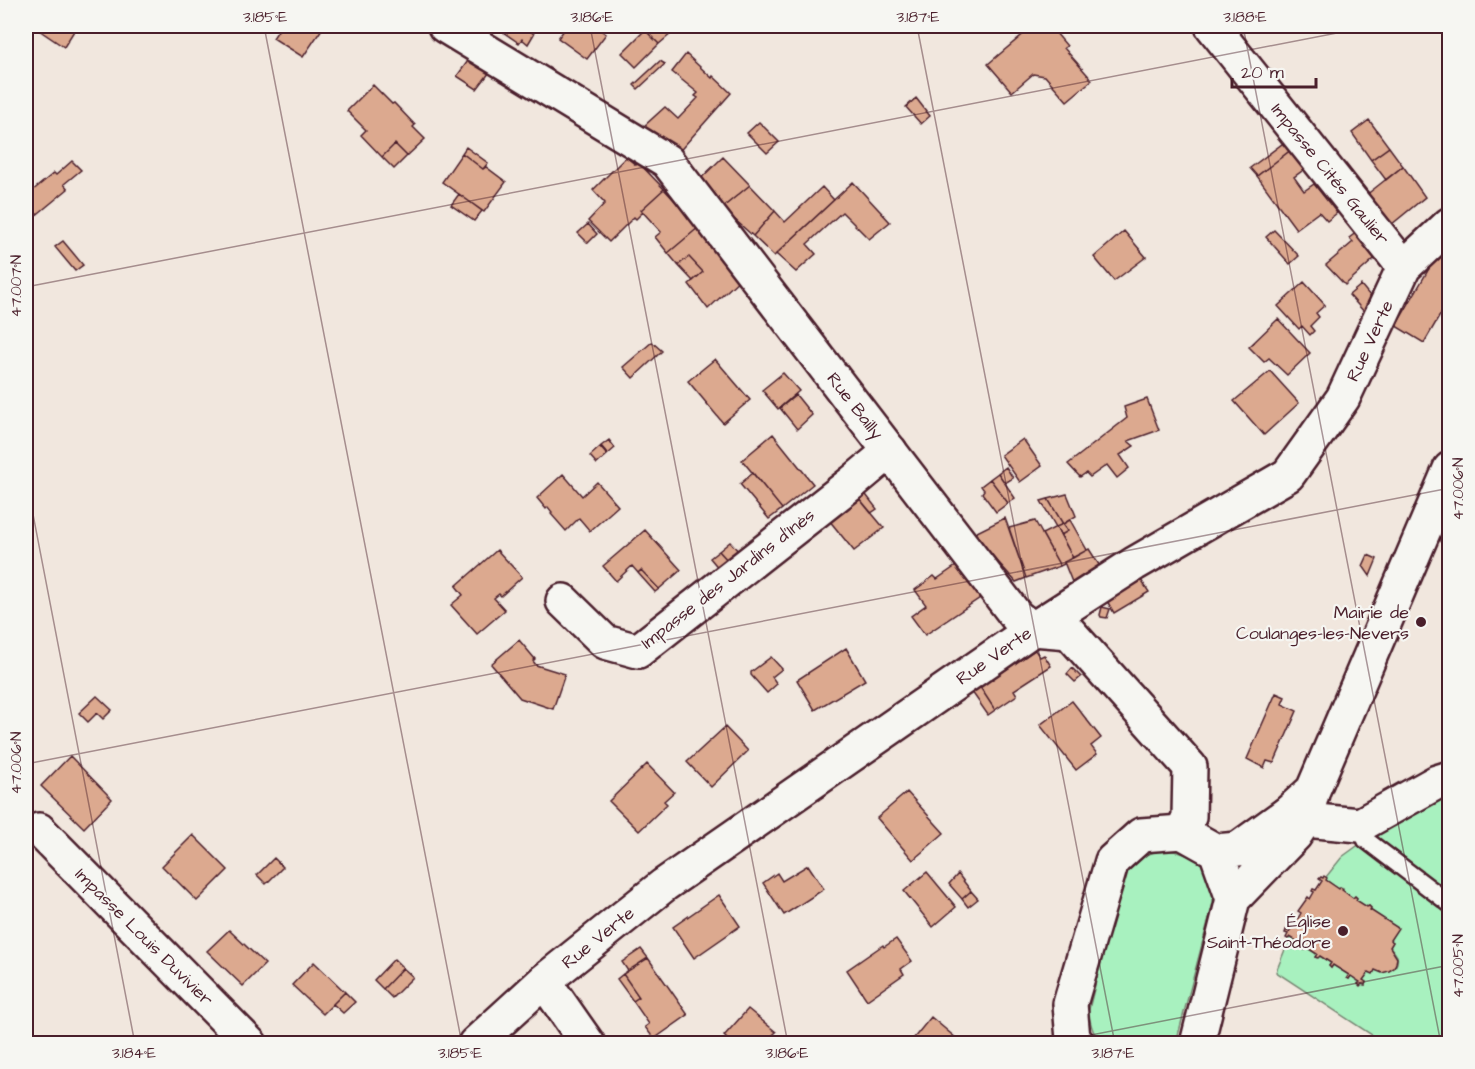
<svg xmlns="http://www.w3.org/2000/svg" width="1475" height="1069" font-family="'Architects Daughter',sans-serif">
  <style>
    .green { fill: #a8f1bf; stroke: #798875; stroke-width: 1.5 }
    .building { fill: #dca98f; stroke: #4a1f2b; stroke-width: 1.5 }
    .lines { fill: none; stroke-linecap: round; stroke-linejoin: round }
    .lane-casing { stroke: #4a1f2b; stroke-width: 21 }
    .street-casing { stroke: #4a1f2b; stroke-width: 38 }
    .secondary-casing { stroke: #4a1f2b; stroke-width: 38 }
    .primary-casing { stroke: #4a1f2b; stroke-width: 38 }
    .lane { stroke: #f6f6f2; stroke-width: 16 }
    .street { stroke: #f6f6f2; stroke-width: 33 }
    .secondary { stroke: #f6f6f2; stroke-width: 33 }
    .primary { stroke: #f6f6f2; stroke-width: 33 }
    .ticks { fill: none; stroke: #4a1f2b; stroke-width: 1.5; stroke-opacity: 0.45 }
    .poi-dot { fill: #4a1f2b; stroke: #f6f6f2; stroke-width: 2 }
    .labels { text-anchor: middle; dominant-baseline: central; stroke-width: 4.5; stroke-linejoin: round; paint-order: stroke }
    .street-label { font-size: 18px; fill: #4a1f2b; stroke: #f6f6f2 }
    .poi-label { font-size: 18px; fill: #4a1f2b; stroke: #f6f6f2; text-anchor: end }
    .neatline { fill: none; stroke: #4a1f2b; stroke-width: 2 }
    .ticks-label { font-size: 15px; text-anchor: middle; fill: #4a1f2b }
  </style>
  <rect width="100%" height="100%" fill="#f1e7de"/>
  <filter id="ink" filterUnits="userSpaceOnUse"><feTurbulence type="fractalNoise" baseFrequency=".0167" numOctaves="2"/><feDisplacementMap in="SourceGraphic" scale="12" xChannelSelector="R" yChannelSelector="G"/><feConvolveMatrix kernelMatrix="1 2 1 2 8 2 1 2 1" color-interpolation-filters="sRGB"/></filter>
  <g filter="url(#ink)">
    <path class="green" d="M1449,786V1043H1384L1276,972L1290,937L1303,945L1301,947L1305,949L1306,947L1317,954L1315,957L1317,958L1320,956L1331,963L1329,966L1331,968L1333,965L1349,975L1347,977L1349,979L1351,976L1359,982L1358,984L1365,985L1366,982L1363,980L1369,972L1373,973L1375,970C1385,974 1400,970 1397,956C1396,954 1392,949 1390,947L1393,942L1390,940L1397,928L1370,910L1371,908L1369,906L1367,907L1356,900L1357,898L1355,896L1353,898L1342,890L1343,888L1340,887L1339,889L1326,880V877L1342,857L1430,793Z
      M1163,849C1198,854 1214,866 1213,903L1178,1035L1170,1043H1102C1093,1036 1091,1024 1088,1013L1123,874L1140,857Z"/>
    <path class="building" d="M33,26H77L64,47Z
      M281,26H324L303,57L273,38Z
      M494,26H532L529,30L534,34L528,44L522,39L519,43Z
      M567,26H595L606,34L587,59L558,38Z
      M650,26H665L672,33L659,44L645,30Z
      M1033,26H1050L1067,46L1064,48L1092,80L1067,101L1045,76L1033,74L1012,92L988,64Z
      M645,30L659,44L636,67L622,53Z
      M686,54L712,78L713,76L731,93L676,155L643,127L665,107L678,119L698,98L695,96L698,93L672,72Z
      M470,58L490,72L477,89L457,76Z
      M660,61L665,64L638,89L634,85Z
      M373,85L392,104L394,103L415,125L413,127L425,139L407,156L395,144L382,157L361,135L366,130L347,111Z
      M916,98L930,116L921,124L906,107Z
      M1369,120L1389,147L1371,160L1352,133Z
      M759,122L779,142L767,153L747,133Z
      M1286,141L1292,149L1257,176L1250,168Z
      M395,144L407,156L394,169L382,157Z
      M466,147L488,163L483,169L462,153Z
      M1389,147L1403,166L1386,180L1371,160Z
      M1292,149L1306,168L1294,177L1304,191L1314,184L1337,213L1327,221L1319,212L1296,229L1257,176Z
      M462,153L483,169L486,167L506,182L484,212L442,182Z
      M626,157L636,165L639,163L664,189L641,210L643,212L636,219L634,217L609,242L588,221L605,203L593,190Z
      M723,157L750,185L722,208L697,182Z
      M72,161L81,170L64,184L68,189L34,217L26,208V196L54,173L56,175Z
      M1346,164L1369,193L1361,199L1337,172Z
      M1403,166L1425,197L1386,229L1361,199Z
      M853,182L890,222L869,239L842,212L807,244L816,254L796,272L776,254Z
      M750,185L775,211L753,236L722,208Z
      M822,187L834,200L774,256L753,236L775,211L785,222Z
      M664,189L699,227L668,253L655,237L661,232L641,210Z
      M459,194L482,211L474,221L451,205Z
      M588,224L597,234L588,243L578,233Z
      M699,227L741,278L708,309L689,284L703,272L689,257L678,265L668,253Z
      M1361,229L1383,251L1345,285L1326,265L1353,242L1349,238Z
      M1274,230L1299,256L1290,264L1266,237Z
      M1124,231L1146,257L1114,281L1094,257Z
      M63,241L83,265L75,271L55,247Z
      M1438,253L1450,260V298L1424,343L1396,326Z
      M689,257L703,272L693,281L678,265Z
      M1304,282L1325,305L1316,313L1319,317L1310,326L1314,331L1310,335L1302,326L1299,329L1278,306Z
      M1361,285L1375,302L1367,315L1349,295Z
      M1278,319L1310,353L1287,375L1269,358L1264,362L1249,347Z
      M652,342L662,351L633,378L623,367Z
      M715,359L750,400L723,423L688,381Z
      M1270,371L1299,403L1264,435L1234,401Z
      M783,373L799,391L778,409L762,390Z
      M796,395L812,415L797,429L780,408Z
      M1147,399L1159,430L1128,441L1134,446L1120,455L1129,468L1117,478L1107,465L1090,477L1086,473L1080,477L1068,464L1127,418L1124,407Z
      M773,434L813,484L782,509L742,460Z
      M1023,439L1042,466L1020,482L1001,455Z
      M609,440L615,448L608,454L601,446Z
      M600,447L607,455L597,464L590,456Z
      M1006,467L1013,478L1005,483L998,473Z
      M753,473L782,509L769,519L740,484Z
      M998,473L1015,498L1008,503L990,479Z
      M563,474L582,496L597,482L618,506L590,531L579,518L566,531L551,514L552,512L548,507L546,509L537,498Z
      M990,479L1008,503L996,512L982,493L984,490L981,486Z
      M860,487L877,509L871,513L854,492Z
      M854,492L884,528L854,551L825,515Z
      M1067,494L1076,516L1063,524L1048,499Z
      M1048,499L1063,524L1056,527L1041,501Z
      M1005,518L1026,578L1016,582L973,534Z
      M1070,520L1087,550L1073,558L1061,535L1068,531L1063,524Z
      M1035,521L1060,566L1026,578L1009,528Z
      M1063,524L1068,531L1061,535L1056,527Z
      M1056,527L1073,558L1064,562V564L1060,566L1042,534Z
      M645,530L681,570L659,589L641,570L638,573L632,566L616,581L603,566Z
      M730,542L740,553L729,562L719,551Z
      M1089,549L1103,571L1074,587L1064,562Z
      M497,550L522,577L501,596L499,594L494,598L505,610L477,634L451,605L463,595L456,586Z
      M719,551L729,562L720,570L710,558Z
      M1368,555L1377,559L1370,576L1363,566Z
      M956,566L980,598L925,635L911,616L926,605L915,590L934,576L937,579Z
      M641,570L659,589L655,592L638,573Z
      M1141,580L1149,592L1114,613L1107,601Z
      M1102,607L1110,609L1107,618L1101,617L1100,615Z
      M519,640L535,659L533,661L536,665L565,674L553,709L520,698L491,664Z
      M846,648L865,680L815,710L797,680Z
      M1035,650L1040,657L1044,655L1051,666L1014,690L1017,695L995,710L980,687Z
      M771,657L782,669L772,677L777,684L767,693L751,675V672Z
      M1072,668L1081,677L1075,682L1067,674Z
      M980,687L995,710L988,715L972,692Z
      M1276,693L1285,697L1282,704L1297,711L1274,763L1267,761L1264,768L1247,759Z
      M97,696L112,710L103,719L97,713L88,722L79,713Z
      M1072,701L1101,738L1091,746L1097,754L1076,770L1040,725Z
      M725,727L748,751L711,787L687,762Z
      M70,756L112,799L84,828L41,786Z
      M647,764L674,792L664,801L667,804L639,831L609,801Z
      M907,792L944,833L913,860L877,818Z
      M193,835L228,870L197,901L162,866Z
      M274,858L283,867L266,884L257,875Z
      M808,865L824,889L784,915L763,883L777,873L782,881Z
      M927,872L956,907L933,927L904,891Z
      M958,874L971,891L962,899L949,884Z
      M1324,876L1327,878L1326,880L1339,889L1340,887L1343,889L1342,890L1353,898L1355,896L1357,898L1356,900L1367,907L1369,906L1371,908L1370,910L1398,928L1390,940L1393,942L1390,947L1397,958L1396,963L1394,968L1389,971L1382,973L1375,970L1373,974L1369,972L1363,980L1366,982L1365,985L1362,984L1360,986L1358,984L1360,982L1351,976L1349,979L1347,978L1349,975L1333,965L1331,968L1329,966L1331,963L1320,956L1318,958L1315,957L1317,954L1306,947L1305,950L1301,948L1303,945L1290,937L1288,939L1286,938L1288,934L1285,933L1286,930L1289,932L1295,922L1293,920L1294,918L1297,920L1301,913L1298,911L1308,897L1310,899L1314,892L1312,891L1313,889L1316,890L1322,881L1319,879L1321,877L1323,878Z
      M971,891L978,899L968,907L962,899Z
      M719,895L740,926L694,958L673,927Z
      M229,930L265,964L243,986L207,951Z
      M896,939L912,961L901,969L904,974L867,1000L847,970L883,945L884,947Z
      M641,949L648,958L628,971L622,962Z
      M648,958L688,1015L654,1039L645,1027L649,1024L633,1001L639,997L623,974Z
      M394,959L403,968L383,989L374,980Z
      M314,962L345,992L323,1014L292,985Z
      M403,968L413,977L392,998L383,989Z
      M623,974L639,997L633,1001L617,979Z
      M345,992L355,1002L343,1013L333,1004Z
      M748,1009L776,1032L771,1037L778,1044H732L724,1036Z
      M931,1017L963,1044H909Z
      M364,1036L372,1044H356Z"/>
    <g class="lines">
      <defs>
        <path id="lane" d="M1360,825L1366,840L1450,904"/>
        <path id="street" d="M1212,26L1404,267
          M563,601L605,642L638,651L853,482L890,451
          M1288,813L1305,820L1360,825L1437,782L1450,778
          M39,830L250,1044
          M544,981L588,1044
          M475,1044L544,981L664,885L1033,629L1134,564L1288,475L1343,398L1404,267L1450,224"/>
        <path id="secondary" d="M445,26L667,161L1017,617L1033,629L1069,632L1190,767L1189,817L1182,832"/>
        <path id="primary" d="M1216,851L1238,849L1288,813L1312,791
          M1233,899L1295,835L1305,820L1313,790L1450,469
          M1078,1044L1073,1039L1070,1004L1112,861L1141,835L1182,832L1216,851L1233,899L1197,1044"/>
      </defs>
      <use href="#lane" class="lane-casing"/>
      <use href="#street" class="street-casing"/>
      <use href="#secondary" class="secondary-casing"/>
      <use href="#primary" class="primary-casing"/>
      <use href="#lane" class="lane"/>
      <use href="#street" class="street"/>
      <use href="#secondary" class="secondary"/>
      <use href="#primary" class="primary"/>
    </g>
  </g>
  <path class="ticks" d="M264,26L462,1044M590,26L788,1044M917,26L1115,1044M1243,26L1441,1044M26,287L1373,26M26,478L135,1044M26,764L1450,488M1045,1044L1450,965"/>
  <g class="poi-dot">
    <circle cx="1421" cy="622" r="6"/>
    <circle cx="1343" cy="931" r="6"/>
  </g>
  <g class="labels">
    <g class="street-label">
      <text transform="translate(1330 174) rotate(51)">Impasse Cités Gaulier</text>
      <text transform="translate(1370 341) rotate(-65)">Rue Verte</text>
      <text transform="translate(855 406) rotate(52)">Rue Bailly</text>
      <text transform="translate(728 579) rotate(-38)">Impasse des Jardins d'Inès</text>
      <text transform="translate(994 656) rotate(-35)">Rue Verte</text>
      <text transform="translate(144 937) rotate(45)">Impasse Louis Duvivier</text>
      <text transform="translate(598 938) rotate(-39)">Rue Verte</text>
    </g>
    <g class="poi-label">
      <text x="1409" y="612">Mairie de<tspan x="1409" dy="21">Coulanges-les-Nevers</tspan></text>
      <text x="1331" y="921">Église<tspan x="1331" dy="21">Saint-Théodore</tspan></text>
    </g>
  </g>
  <rect width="1475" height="1069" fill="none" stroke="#f6f6f2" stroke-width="66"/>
  <path d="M1232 78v9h84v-9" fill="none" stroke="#4a1f2b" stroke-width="3"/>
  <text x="1241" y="78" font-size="18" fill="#4a1f2b" stroke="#f6f6f2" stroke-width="4.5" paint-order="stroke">20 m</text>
  <rect x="33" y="33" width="1409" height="1003" class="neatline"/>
  <g class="ticks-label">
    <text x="265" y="22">3.185°E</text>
    <text x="592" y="22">3.186°E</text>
    <text x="918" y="22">3.187°E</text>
    <text x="1245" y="22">3.188°E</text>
    <text transform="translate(16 286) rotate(-90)" y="5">47.007°N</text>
    <text transform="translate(1458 489) rotate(-90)" y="5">47.006°N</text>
    <text transform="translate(16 763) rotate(-90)" y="5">47.006°N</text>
    <text transform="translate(1458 966) rotate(-90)" y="5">47.005°N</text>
    <text x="134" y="1058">3.184°E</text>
    <text x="460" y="1058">3.185°E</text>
    <text x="787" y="1058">3.186°E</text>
    <text x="1113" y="1058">3.187°E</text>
  </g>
</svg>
